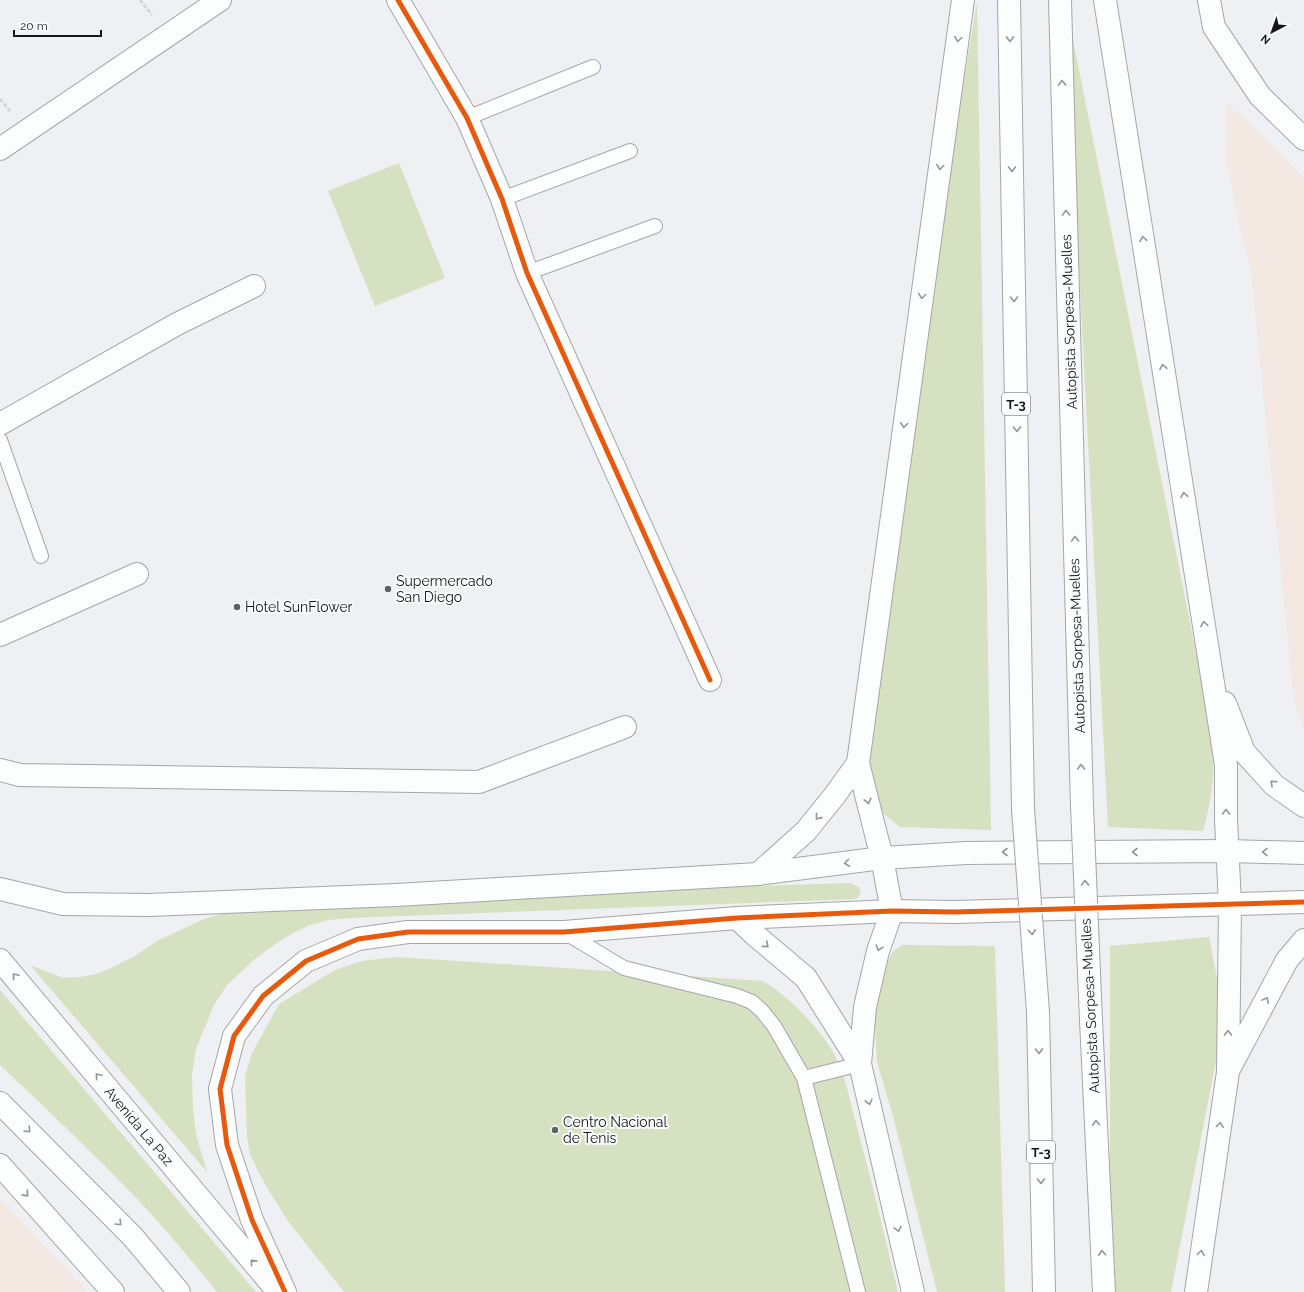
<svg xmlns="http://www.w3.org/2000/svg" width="1304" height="1292" font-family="Raleway,sans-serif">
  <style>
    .industrial { fill: #f3e8e2 }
    .green { fill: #d6e1c1 }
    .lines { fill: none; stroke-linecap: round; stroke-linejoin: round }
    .lane-casing { stroke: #a4a6a9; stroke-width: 16 }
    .street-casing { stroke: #a4a6a9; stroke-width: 24 }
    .primary-casing { stroke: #a4a6a9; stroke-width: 24 }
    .path { stroke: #d0d1d2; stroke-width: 2.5; stroke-dasharray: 4 2; stroke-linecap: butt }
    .lane { stroke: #fcfdfd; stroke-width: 14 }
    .street { stroke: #fcfdfd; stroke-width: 22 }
    .primary { stroke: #fcfdfd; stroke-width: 22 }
    .primary-bridge-casing { stroke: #a4a6a9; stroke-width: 24; stroke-linecap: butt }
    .primary-bridge { stroke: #fcfdfd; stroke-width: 22 }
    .cycleway-casing { stroke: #fcfdfe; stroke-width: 8 }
    .cycleway { stroke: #e8590c; stroke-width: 5 }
    .oneway { stroke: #949596 }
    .poi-dot { fill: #616265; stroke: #fcfdfe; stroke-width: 1.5 }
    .labels { text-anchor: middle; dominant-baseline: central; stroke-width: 4; stroke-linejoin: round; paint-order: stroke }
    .shield { fill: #fcfdfe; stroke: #5a5b5d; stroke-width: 1 }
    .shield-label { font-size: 13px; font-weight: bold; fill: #151618 }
    .street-label { font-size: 14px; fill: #151618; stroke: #fcfdfe }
    .poi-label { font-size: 14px; fill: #151618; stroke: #fcfdfe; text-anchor: start }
  </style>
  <rect width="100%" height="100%" fill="#eef0f3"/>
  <path class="industrial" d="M1227,103L1304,177V728L1294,704L1251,270L1240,229L1226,158Z
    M0,1198L87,1292H0Z"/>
  <path class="green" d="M1065,0L1201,677C1206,705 1212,734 1213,763C1214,786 1209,809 1203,831L1108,827Z
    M977,2L991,830L900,827L885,815L875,803L870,788L865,672Z
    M399,163L445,278L375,306L328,191Z
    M851,883L860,888C861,893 860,896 856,899L350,918L329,920L310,925L293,933L274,945L255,959L227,985L214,1005L196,1049L192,1075L193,1111L197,1138L207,1172L30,965L63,978L80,977L96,974L111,968L135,956L157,941L204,919L235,910L322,900Z
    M1209,937L1218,983V1051L1171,1292H1110V946Z
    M902,945L995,946L1005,1292H937L893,1116L877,1062L875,1025L872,1012L885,969L892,952Z
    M395,957L763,981C788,996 811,1020 828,1044C844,1067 850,1100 857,1127C872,1182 885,1237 898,1292H344L288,1221L269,1191L258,1171L250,1154L247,1137L245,1076L252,1053L279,1004L335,970L362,961Z
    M0,990L256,1292H217C193,1262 168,1232 142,1204C96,1156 48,1110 0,1065Z"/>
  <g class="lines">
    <defs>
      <path id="lane" d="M467,118L593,67
        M502,199L630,151
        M527,273L655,226
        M0,440L41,556
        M564,932L624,968L737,996L752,1002L762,1011L774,1026L804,1078L858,1292
        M804,1078L860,1064"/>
      <path id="street" d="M398,0L467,118L502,199L527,273L710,680
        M1209,0L1214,27L1260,96L1304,139
        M0,149L220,0
        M0,424L177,324L254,286
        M0,635L137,574
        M0,770L20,775L479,782L625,727
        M0,889L63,904L149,905L396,895L758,874L882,858L966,853L1228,851L1304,853
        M0,960L275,1288
        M0,1103L133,1237L179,1292
        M0,1165L113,1292
        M285,1292L252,1220L227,1145L220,1089L234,1036L263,996L306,961L358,939L408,932H564L737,918L892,911L954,912L1304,902"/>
      <path id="primary" d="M1009,0L1023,809
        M1060,0L1082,806
        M1105,0L1226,765V819L1230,905L1228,1072L1196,1292
        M1225,703L1244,752L1274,785L1304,806
        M758,874L806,831L835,795L858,763
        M737,918L755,935L806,978L860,1064
        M1038,1012L1044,1292
        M1091,1020L1104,1292
        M1229,1069L1287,960L1304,940
        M913,1292L860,1064L865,1007L878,951L892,911L882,858L858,763L963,0"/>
    </defs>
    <use href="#lane" class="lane-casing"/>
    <use href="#street" class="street-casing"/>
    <use href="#primary" class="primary-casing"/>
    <path class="path" d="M140,0L152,15
      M0,99L10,111"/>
    <use href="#lane" class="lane"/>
    <use href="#street" class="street"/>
    <use href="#primary" class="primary"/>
    <defs>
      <path id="primary-bridge" d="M1082,806L1091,1020
        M1023,809L1038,1012"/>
    </defs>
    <use href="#primary-bridge" class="primary-bridge-casing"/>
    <use href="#primary-bridge" class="primary-bridge"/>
    <defs>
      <path id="cycleway" d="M398,0L467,118L502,199L527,273L710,680
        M285,1292L252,1220L227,1145L220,1089L234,1036L263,996L306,961L358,939L408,932H564L737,918L892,911L954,912L1304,902"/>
    </defs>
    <use href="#cycleway" class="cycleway-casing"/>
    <use href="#cycleway" class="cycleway"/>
  </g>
  <defs><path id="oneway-chevron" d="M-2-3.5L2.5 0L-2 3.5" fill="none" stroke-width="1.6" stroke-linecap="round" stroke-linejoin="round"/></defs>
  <g class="oneway">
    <use href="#oneway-chevron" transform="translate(958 39) rotate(98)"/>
    <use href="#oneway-chevron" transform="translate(1010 39) rotate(89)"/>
    <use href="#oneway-chevron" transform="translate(1062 83) rotate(-92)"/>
    <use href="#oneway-chevron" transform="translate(940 167) rotate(98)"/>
    <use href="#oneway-chevron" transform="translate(1012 169) rotate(89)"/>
    <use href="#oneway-chevron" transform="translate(1066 213) rotate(-92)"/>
    <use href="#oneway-chevron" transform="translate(1143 239) rotate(-99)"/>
    <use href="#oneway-chevron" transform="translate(922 296) rotate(98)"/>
    <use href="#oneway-chevron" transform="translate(1014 299) rotate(89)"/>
    <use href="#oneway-chevron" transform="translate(1163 367) rotate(-99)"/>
    <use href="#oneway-chevron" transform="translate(904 425) rotate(98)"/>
    <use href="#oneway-chevron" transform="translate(1017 429) rotate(89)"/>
    <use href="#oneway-chevron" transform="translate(1184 495) rotate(-99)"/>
    <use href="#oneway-chevron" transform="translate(1075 539) rotate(-92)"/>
    <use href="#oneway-chevron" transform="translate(1204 624) rotate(-99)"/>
    <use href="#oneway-chevron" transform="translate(1081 767) rotate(-92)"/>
    <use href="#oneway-chevron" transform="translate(1273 783) rotate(-137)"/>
    <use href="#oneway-chevron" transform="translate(868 801) rotate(76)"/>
    <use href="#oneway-chevron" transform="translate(1226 812) rotate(-90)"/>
    <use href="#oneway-chevron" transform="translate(818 817) rotate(129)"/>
    <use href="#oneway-chevron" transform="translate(1005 852) rotate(180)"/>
    <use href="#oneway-chevron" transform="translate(1135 852) rotate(180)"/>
    <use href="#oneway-chevron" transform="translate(1265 852) rotate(-178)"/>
    <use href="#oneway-chevron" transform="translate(847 863) rotate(173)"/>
    <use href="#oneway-chevron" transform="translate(1085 883) rotate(-92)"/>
    <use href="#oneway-chevron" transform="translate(1032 932) rotate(86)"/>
    <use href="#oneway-chevron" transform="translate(766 945) rotate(40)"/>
    <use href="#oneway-chevron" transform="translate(879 948) rotate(107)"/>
    <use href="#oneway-chevron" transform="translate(15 976) rotate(-130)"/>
    <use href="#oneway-chevron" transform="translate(1266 1000) rotate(-62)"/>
    <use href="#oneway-chevron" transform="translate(1228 1033) rotate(-89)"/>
    <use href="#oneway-chevron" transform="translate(1039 1051) rotate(89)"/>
    <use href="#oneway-chevron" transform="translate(98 1076) rotate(-130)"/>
    <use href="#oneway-chevron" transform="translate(869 1102) rotate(77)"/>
    <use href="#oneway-chevron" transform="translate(1096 1123) rotate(-93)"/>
    <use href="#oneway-chevron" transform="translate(1220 1125) rotate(-82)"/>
    <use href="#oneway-chevron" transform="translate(28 1130) rotate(46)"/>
    <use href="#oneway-chevron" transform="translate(1041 1181) rotate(89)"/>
    <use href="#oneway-chevron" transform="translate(26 1194) rotate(48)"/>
    <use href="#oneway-chevron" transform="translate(119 1223) rotate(46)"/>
    <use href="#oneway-chevron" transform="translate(898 1229) rotate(77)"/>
    <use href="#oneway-chevron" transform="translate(1102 1253) rotate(-93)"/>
    <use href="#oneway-chevron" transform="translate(1201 1253) rotate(-82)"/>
    <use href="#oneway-chevron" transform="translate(253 1262) rotate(-130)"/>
  </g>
  <g class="poi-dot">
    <circle cx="388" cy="589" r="4"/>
    <circle cx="237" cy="607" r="4"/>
    <circle cx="555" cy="1130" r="4"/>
  </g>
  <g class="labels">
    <g class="shield">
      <rect x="1002" y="393" width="28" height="22" rx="3"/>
      <rect x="1027" y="1141" width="28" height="22" rx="3"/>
    </g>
    <g class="shield-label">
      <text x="1016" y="404">T-3</text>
      <text x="1041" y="1152">T-3</text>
    </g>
    <g class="street-label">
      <text transform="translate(1069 322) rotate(-92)">Autopista Sorpesa-Muelles</text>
      <text transform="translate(1077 646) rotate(-92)">Autopista Sorpesa-Muelles</text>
      <text transform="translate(1090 1006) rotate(-93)">Autopista Sorpesa-Muelles</text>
      <text transform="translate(139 1126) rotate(50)">Avenida La Paz</text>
    </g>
    <g class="poi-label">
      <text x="396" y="581">Supermercado<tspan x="396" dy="16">San Diego</tspan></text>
      <text x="245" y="607">Hotel SunFlower</text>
      <text x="563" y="1122">Centro Nacional<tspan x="563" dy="16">de Tenis</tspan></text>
    </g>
  </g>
  <g transform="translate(1272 32) rotate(221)" stroke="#fcfdfe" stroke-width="3" paint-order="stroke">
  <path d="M0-3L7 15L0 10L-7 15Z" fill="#151618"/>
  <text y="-6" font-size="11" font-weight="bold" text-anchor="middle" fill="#151618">N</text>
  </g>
  <path d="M14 30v6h87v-6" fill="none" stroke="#151618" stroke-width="2"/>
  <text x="20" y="30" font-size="12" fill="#151618" stroke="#fcfdfe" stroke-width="3" paint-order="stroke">20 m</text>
</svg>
